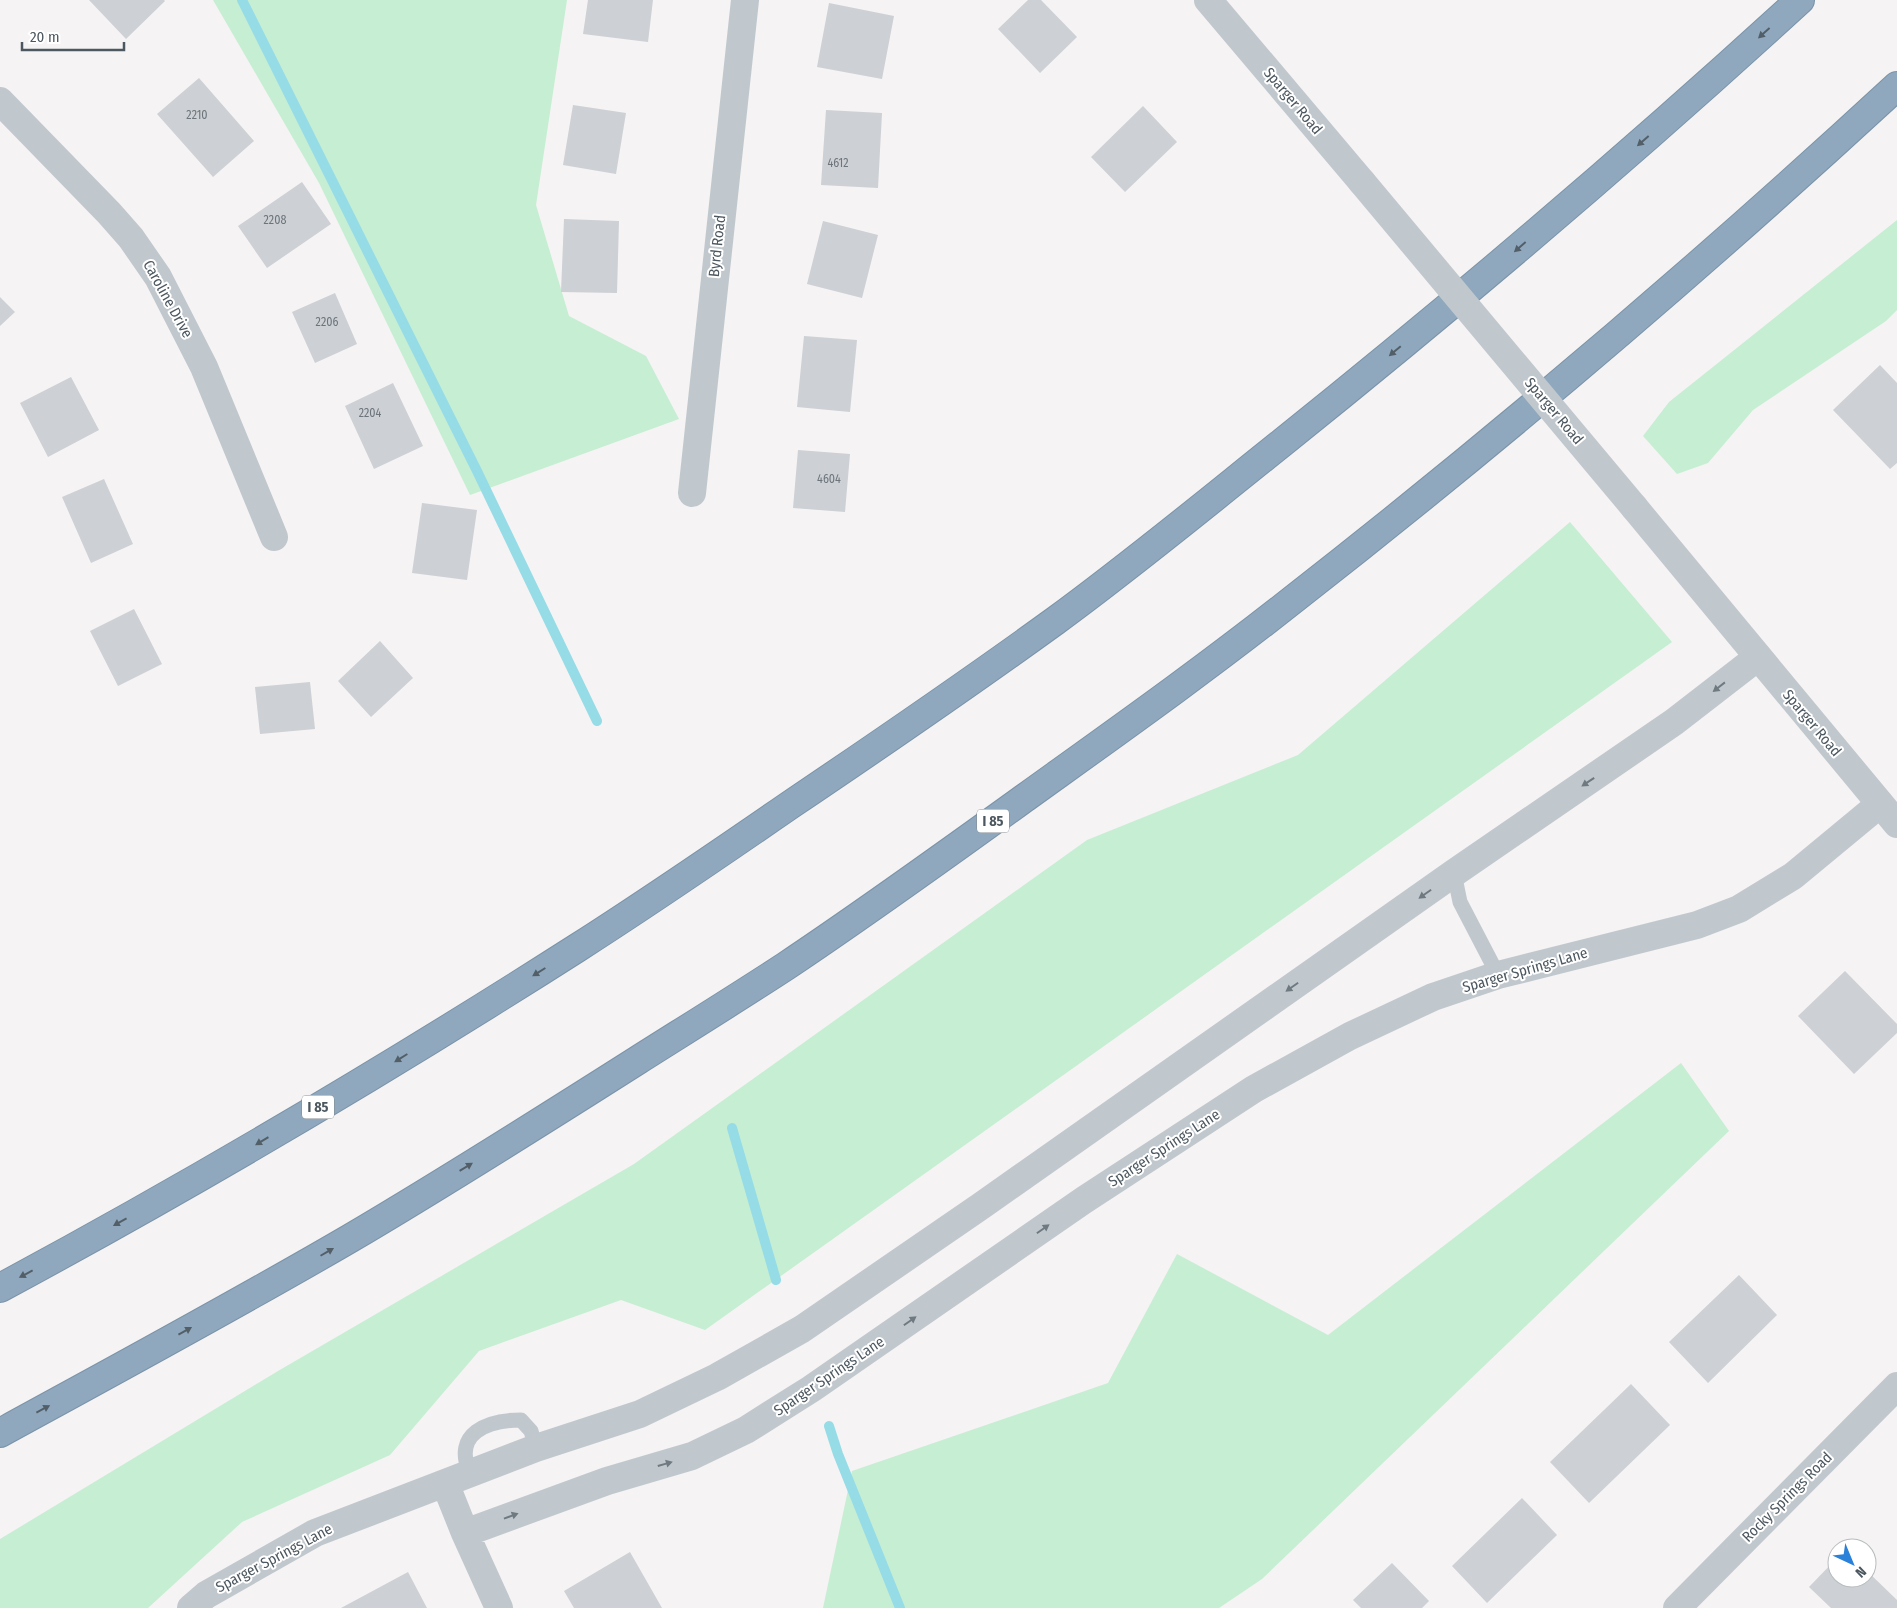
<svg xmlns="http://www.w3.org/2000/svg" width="1897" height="1608" font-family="'Fira Sans Condensed',sans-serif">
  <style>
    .green { fill: #c6eed3 }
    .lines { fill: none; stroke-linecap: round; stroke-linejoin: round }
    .stream { stroke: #96dce7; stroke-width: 10 }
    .building { fill: #cdd0d4 }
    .motorway-casing { stroke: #7a93a9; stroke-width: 30 }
    .service { stroke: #c0c8ce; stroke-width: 15 }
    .minor { stroke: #c0c8ce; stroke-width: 28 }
    .tertiary { stroke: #c0c8ce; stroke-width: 28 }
    .motorway { stroke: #8fa8bd; stroke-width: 28 }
    .tertiary-bridge { stroke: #c0c8ce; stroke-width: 28 }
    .oneway { fill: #535f68 }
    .oneway2 { fill: #6f7980 }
    .labels { text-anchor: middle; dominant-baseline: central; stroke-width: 4; stroke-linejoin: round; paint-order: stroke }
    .number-label { font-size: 12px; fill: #6c757c }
    .shield { fill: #fff; stroke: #82898f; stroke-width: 1 }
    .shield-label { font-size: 14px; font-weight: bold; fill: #4c575f }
    .street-label { font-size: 15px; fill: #4c575f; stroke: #fff }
  </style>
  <rect width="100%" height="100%" fill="#f5f3f3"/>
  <path class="green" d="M213,0H567L536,205L569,316L646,356L679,419L470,495L319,183Z
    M1897,220V310L1886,321L1753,410L1708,463L1677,474L1643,436L1669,402Z
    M1570,522L1672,642L705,1330L621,1300L479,1351L390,1455L242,1522L148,1608H0V1539L278,1371L634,1164L1087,840L1298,755Z
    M1681,1063L1729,1131L1262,1579L1219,1608H823L852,1471L1108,1383L1177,1254L1328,1335Z"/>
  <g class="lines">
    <path class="stream" d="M242,0L477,471L597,721
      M732,1128L776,1280
      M829,1426L838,1454L900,1608"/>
  </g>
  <path class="building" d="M89,0H164L165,1L126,39Z
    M588,0H653L648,42L583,34Z
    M1028,0H1041L1077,37L1040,73L998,29Z
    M829,3L894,16L882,79L817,67Z
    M199,78L254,141L213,177L157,114Z
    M573,105L626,113L616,174L563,165Z
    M1143,106L1177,142L1125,192L1091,157Z
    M826,110L882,113L878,188L821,185Z
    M302,182L331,224L267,268L238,226Z
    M564,219L619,221L617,293L561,292Z
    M823,221L878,235L862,298L807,284Z
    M335,293L357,344L315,363L292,312Z
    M0,297L15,312L0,326Z
    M804,336L857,340L850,412L797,407Z
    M1880,365L1897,383V463L1890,469L1833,410Z
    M71,377L99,430L48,457L20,403Z
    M393,383L423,446L374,469L345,406Z
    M798,450L850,454L845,512L793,508Z
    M104,479L133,544L91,563L62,497Z
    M422,503L477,510L467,580L412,573Z
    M134,609L162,664L118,686L90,631Z
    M380,641L413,678L371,717L338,681Z
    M310,682L315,729L260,734L255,687Z
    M1845,971L1897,1024V1033L1854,1074L1798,1016Z
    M1739,1275L1777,1315L1708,1383L1669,1342Z
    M1631,1384L1670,1425L1589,1503L1550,1462Z
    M1522,1498L1557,1535L1487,1603L1452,1566Z
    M630,1552L662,1608H574L564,1591Z
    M1837,1558V1578H1867V1571L1897,1600V1608H1831L1809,1587Z
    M1392,1563L1429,1601L1422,1608H1361L1353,1600Z
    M408,1572L427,1608H341Z"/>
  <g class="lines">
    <defs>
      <path id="motorway" d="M0,1288C197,1182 389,1068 577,948C649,902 719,854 790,805C879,745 968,684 1055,621C1133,564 1208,502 1283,442C1460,300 1633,153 1800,0
        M0,1433C117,1369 234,1306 349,1239C446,1182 542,1121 638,1060C687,1029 737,998 786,966C867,912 947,854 1026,797C1115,733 1204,670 1290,602C1499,439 1702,266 1897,86"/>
    </defs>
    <use href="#motorway" class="motorway-casing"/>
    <path class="service" d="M1454,873L1460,902L1498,975
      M470,1473C452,1433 488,1420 521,1420L531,1431L536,1448"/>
    <path class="minor" d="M0,101L109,213L131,238L158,277L204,367L274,537
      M692,493L745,0
      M445,1483L465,1533L499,1608
      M465,1533L607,1481L692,1456L746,1430L811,1389L1084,1200L1254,1089L1350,1036L1433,997L1498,975L1697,925L1739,909L1793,876L1880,804
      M191,1608L206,1595L315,1533L536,1448L640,1414L717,1377L802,1329L981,1206L1454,873L1674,722L1758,657
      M1677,1608L1897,1386"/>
    <path class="tertiary" d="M1208,0L1362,182
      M1634,507L1897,824"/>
    <use href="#motorway" class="motorway"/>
    <path class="tertiary-bridge" d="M1362,182L1634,507"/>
  </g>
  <defs><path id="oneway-solid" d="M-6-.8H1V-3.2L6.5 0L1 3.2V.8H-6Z" transform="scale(1.25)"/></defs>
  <g class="oneway">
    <use href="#oneway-solid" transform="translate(1764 33) rotate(138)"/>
    <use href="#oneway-solid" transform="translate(1643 141) rotate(139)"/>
    <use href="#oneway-solid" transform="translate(1520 247) rotate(139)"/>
    <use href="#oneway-solid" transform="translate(1395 351) rotate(140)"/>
    <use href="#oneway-solid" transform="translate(539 972) rotate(148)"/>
    <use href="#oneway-solid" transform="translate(401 1058) rotate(148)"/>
    <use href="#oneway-solid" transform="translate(262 1141) rotate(149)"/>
    <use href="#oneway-solid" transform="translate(466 1167) rotate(-31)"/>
    <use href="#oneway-solid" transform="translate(120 1222) rotate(151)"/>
    <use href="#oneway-solid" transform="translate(327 1252) rotate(-30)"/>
    <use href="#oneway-solid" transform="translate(26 1274) rotate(152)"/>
    <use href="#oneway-solid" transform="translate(185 1331) rotate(-29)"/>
    <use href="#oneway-solid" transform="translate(43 1409) rotate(-28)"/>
  </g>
  <g class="oneway2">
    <use href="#oneway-solid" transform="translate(1719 687) rotate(142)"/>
    <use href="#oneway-solid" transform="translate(1588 782) rotate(146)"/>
    <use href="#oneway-solid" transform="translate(1425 894) rotate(145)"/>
    <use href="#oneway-solid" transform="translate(1292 987) rotate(145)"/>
    <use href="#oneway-solid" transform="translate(1043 1229) rotate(-35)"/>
    <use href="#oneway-solid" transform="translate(910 1321) rotate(-35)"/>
    <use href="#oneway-solid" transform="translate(665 1464) rotate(-16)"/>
    <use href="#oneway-solid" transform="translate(511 1516) rotate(-20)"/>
  </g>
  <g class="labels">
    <g class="number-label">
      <text x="197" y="115">2210</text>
      <text x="838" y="163">4612</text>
      <text x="275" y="220">2208</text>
      <text x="327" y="322">2206</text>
      <text x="370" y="413">2204</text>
      <text x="829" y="479">4604</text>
    </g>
    <g class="shield">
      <rect x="977" y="809.5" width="32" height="23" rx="4"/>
      <rect x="302" y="1095.5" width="32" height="23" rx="4"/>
    </g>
    <g class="shield-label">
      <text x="993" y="821">I 85</text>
      <text x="318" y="1107">I 85</text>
    </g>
    <g class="street-label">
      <text transform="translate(1293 101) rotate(50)">Sparger Road</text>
      <text transform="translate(717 246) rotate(-84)">Byrd Road</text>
      <text transform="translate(168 299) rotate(61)">Caroline Drive</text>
      <text transform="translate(1554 411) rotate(50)">Sparger Road</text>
      <text transform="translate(1812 723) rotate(50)">Sparger Road</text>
      <text transform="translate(1525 970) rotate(-16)">Sparger Springs Lane</text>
      <text transform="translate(1164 1148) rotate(-33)">Sparger Springs Lane</text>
      <text transform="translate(829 1376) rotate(-34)">Sparger Springs Lane</text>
      <text transform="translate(1787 1497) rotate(-45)">Rocky Springs Road</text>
      <text transform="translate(274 1558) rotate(-28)">Sparger Springs Lane</text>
    </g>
  </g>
  <g transform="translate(1852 1563) rotate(136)"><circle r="24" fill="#ffffff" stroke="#b7bcbf"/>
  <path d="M0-4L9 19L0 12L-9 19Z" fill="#2981d9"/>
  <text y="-8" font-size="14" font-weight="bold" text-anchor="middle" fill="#4c575f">N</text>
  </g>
  <path d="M22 42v8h102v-8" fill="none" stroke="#4c575f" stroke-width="2.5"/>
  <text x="30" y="42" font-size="15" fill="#4c575f" stroke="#ffffff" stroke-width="4" paint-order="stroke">20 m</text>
</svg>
